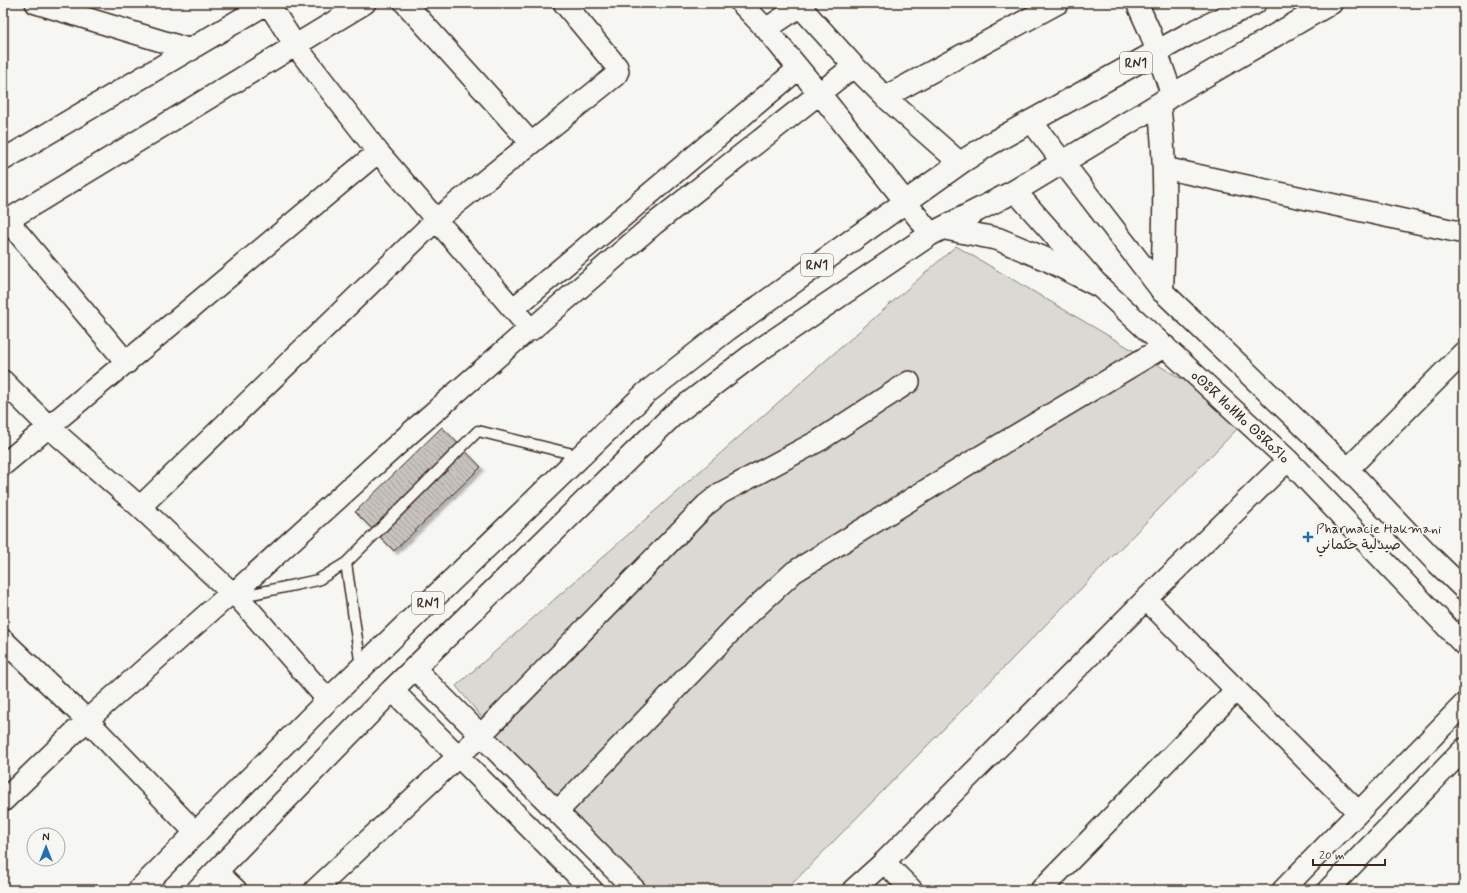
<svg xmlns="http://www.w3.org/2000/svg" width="1467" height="893" font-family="Mynerve,'Playpen Sans Arabic','Noto Sans Tifinagh',sans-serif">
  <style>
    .park { fill: #dad9d3; stroke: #8a8278 }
    .building { fill: url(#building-back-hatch); stroke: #3b2a1e; filter: url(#shadow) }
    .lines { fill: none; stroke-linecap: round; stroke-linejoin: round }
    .lane-casing { stroke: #3b2a1e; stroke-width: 13 }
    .street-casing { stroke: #3b2a1e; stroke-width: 24 }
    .primary-casing { stroke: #3b2a1e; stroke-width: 25 }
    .lane { stroke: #f6f6f2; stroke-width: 10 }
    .street { stroke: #f6f6f2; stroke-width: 21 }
    .primary { stroke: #f6f6f2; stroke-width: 22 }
    .poi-dot { fill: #1f6fb2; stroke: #f6f6f2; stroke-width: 1.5 }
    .labels { text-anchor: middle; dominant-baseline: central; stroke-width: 3; stroke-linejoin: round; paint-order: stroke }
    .shield { fill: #f6f6f2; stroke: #73675e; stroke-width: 1 }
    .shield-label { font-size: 13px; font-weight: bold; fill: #3b2a1e }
    .street-label { font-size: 14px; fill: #3b2a1e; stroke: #f6f6f2 }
    .poi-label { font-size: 14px; fill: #3b2a1e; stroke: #f6f6f2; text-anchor: start }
  </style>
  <defs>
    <pattern id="building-back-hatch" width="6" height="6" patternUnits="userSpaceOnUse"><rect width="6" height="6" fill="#c8c3be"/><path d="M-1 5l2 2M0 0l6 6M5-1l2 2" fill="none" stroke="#a49f9a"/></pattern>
    <filter id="shadow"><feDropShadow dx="3.5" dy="3.5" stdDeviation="1" flood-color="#0004"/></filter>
  </defs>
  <rect width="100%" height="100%" fill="#f6f6f2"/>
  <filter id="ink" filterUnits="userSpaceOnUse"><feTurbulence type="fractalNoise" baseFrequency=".025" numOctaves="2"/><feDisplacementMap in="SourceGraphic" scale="8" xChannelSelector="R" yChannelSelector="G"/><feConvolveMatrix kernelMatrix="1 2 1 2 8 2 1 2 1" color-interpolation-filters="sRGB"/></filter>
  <g filter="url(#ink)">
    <path class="park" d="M956,246L1248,418L786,890H625L456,686Z"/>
    <path class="building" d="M442,427L481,467L394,551L355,512Z"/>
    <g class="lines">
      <defs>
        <path id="lane" d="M238,597L318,580L346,563
          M361,667L346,563L478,431L581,456"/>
        <path id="street" d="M36,3L191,50
          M268,3L295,45L378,152L531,330L654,224L854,66
          M405,3L531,143
          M741,3L766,29L824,99L931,234
          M797,3L854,66L885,97L960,163
          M1137,3L1150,32L1172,95
          M766,29L805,3
          M885,97L1058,3
          M1031,121L1162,291L1348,469L1434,560L1464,589
          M3,160L268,3
          M1164,168L1464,233
          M1015,191L1099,286L1288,460L1464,645
          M8,221L127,363
          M3,223L365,3
          M513,309L798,69
          M3,381L50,428L140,507L233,594L409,434L529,329
          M3,465L378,152
          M1348,469L1464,352
          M140,507L437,219L616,75L618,71L617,67L564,3
          M1146,599L1358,812
          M3,640L87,720L196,833
          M414,668L635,890
          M392,690L592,890
          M3,801L87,720L230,594L238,597L328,700
          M557,812L741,621L794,572L973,461L1165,346
          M884,862L912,890
          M216,871L236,890
          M315,890L481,735L706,505L721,493L820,440L909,382
          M853,890L884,862L1146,599L1288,460
          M1041,890L1236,690
          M1283,890L1464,704
          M1328,890L1464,749"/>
        <path id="primary" d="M1159,104C1167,166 1164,229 1162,291
          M943,228L998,239L1048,260L1099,286
          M139,890L328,700L646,393L728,329L960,163L990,144L1187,35L1255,3
          M198,890L392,690L672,416L751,356L931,234L1015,191L1159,104L1172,95L1331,3"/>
      </defs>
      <use href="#lane" class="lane-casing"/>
      <use href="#street" class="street-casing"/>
      <use href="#primary" class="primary-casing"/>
      <use href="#lane" class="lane"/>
      <use href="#street" class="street"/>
      <use href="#primary" class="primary"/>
    </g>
  </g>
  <path class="poi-dot" d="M1306 531h4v4h4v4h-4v4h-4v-4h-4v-4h4z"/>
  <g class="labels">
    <g class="shield">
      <rect x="1120" y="52" width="32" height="22" rx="3"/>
      <rect x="801" y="254" width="32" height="22" rx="3"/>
      <rect x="412" y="592" width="32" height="22" rx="3"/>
    </g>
    <g class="shield-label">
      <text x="1136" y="63">RN1</text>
      <text x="817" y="265">RN1</text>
      <text x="428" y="603">RN1</text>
    </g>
    <g class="street-label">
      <text transform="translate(1240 417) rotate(43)">ⴰⵙⵓⴽ ⵍⴰⵍⵍⴰ ⵙⵓⴽⴰⵢⵏⴰ</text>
    </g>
    <g class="poi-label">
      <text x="1316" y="529">Pharmacie Hakmani<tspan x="1316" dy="16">صيدلية حكماني</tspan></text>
    </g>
  </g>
  <rect width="1467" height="893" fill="none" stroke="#f6f6f2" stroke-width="16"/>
  <rect x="8" y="8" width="1451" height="877" fill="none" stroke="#3b2a1e" stroke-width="1.5" filter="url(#ink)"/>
  <g transform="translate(46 847)"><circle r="19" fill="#f6f6f2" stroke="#aba49d"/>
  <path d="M0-3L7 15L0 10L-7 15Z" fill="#1f6fb2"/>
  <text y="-6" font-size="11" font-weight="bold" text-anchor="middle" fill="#3b2a1e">N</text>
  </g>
  <path d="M1313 859v6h72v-6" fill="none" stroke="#3b2a1e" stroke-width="2"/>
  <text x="1319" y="859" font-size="12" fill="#3b2a1e" stroke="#f6f6f2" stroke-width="3" paint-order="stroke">20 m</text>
</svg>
